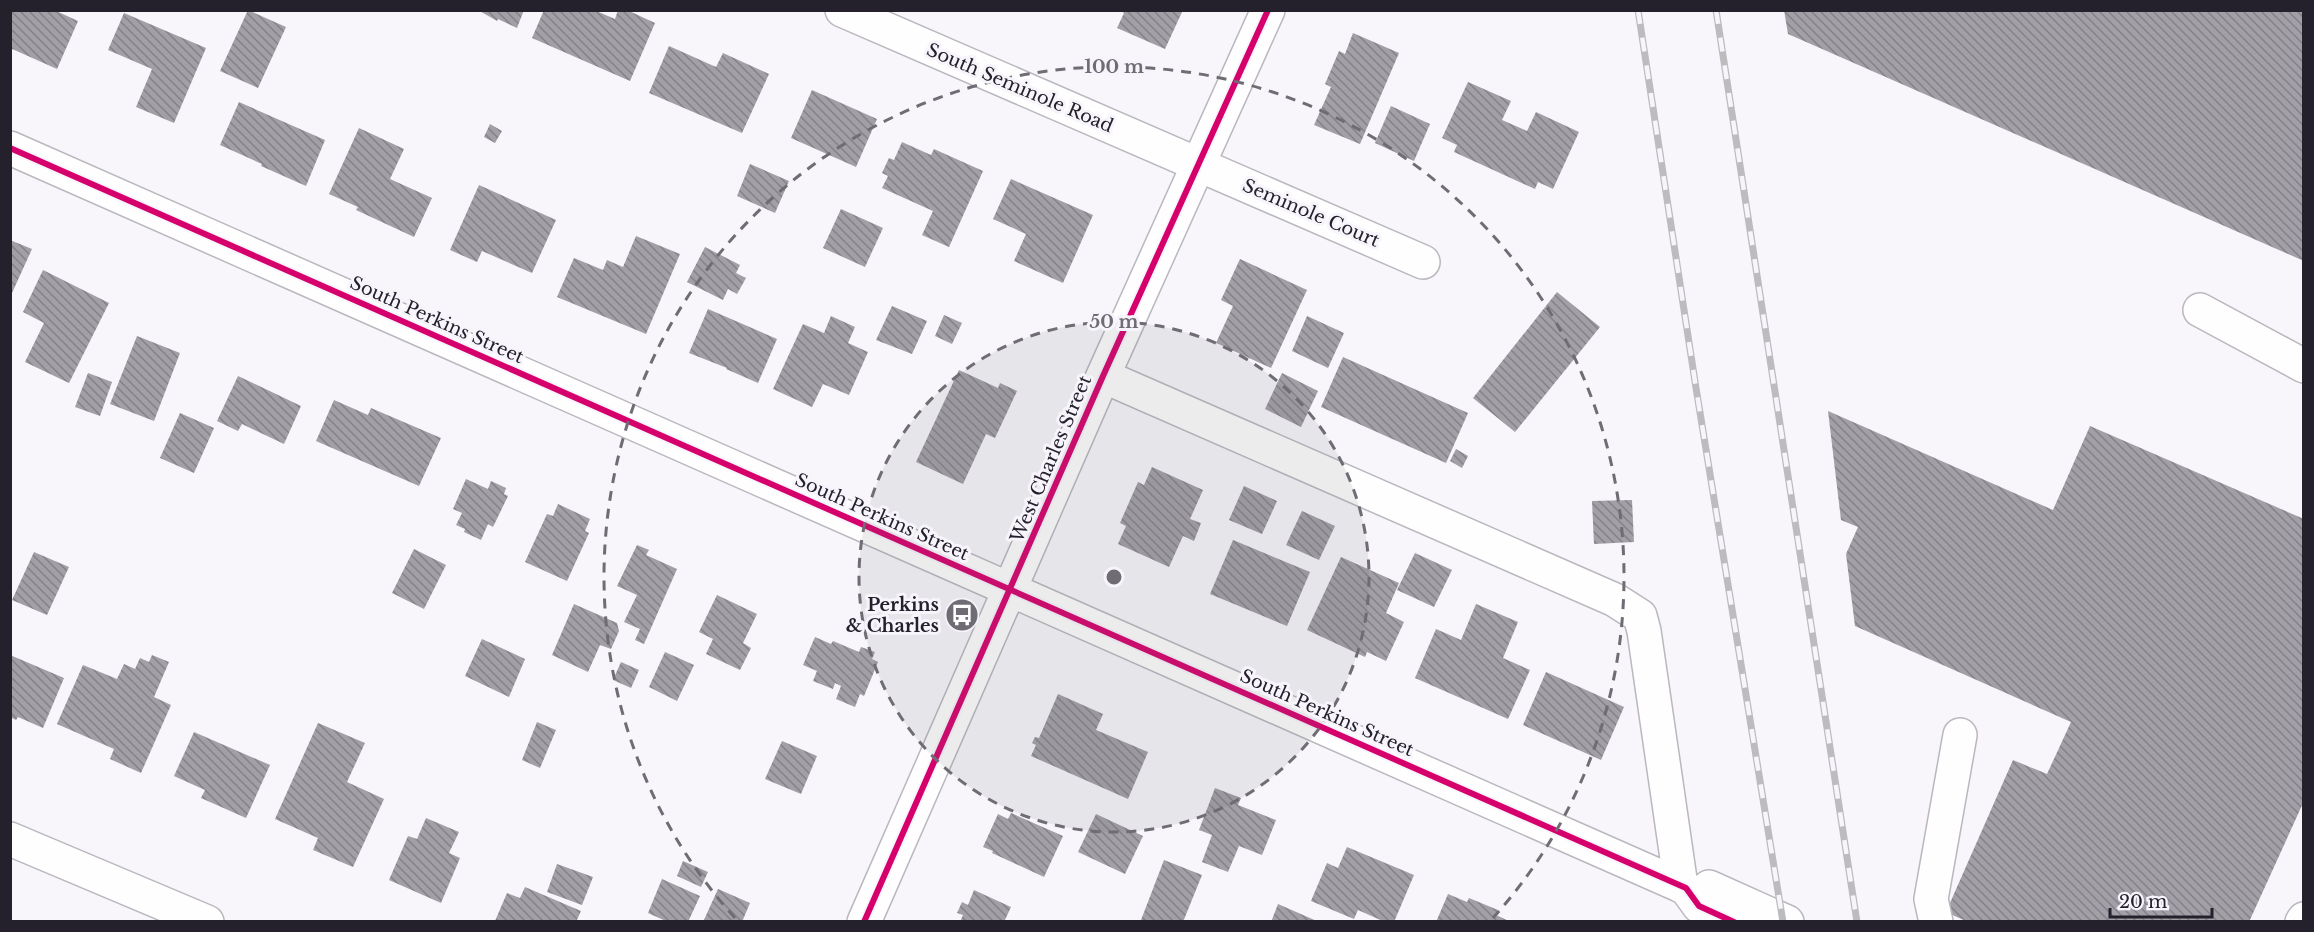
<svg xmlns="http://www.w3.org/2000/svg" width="2314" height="932" font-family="'Libre Baskerville',serif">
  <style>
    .building { fill: url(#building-back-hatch) }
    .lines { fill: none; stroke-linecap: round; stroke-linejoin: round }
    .minor-casing { stroke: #bab7bf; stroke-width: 36 }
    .minor { stroke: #fefefe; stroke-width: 33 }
    .rail-casing { stroke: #bcbbbe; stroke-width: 7 }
    .rail { stroke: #f7f5fb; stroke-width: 4.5; stroke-dasharray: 14; stroke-linecap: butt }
    .cycleway-casing { stroke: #f7f5fb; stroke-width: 10 }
    .cycleway { stroke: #d6006c; stroke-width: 6 }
    .ring { fill: none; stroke: #6f6c74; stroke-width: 3; stroke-dasharray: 10 8 }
    .labels { text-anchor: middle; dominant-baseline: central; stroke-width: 6; stroke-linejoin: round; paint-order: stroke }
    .street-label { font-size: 18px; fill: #25212c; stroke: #f7f5fb }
    .poi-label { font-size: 18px; font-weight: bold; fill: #25212c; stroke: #f7f5fb; text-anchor: end }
    .centre { fill: #6f6c74; stroke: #f7f5fb; stroke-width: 3 }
    .ring-label { font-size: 18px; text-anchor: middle; font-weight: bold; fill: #6f6c74; stroke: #f7f5fb; stroke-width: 6; stroke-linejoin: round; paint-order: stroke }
  </style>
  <defs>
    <pattern id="building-back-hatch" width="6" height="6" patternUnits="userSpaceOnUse" patternTransform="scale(1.5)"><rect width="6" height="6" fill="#a29fa6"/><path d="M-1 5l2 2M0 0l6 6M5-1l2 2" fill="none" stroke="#848187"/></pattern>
  </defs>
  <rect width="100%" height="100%" fill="#f8f6fa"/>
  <path class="building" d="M10,10H54L78,21L57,69L10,48Z
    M248,10L286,27L258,88L220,71Z
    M478,10H524L517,28L498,19L497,21Z
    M544,10H594L615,19L618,10H627L655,23L630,81L532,38Z
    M1119,10H1183L1165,49L1117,28L1124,13Z
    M1784,10H2304V261L1788,34Z
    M124,13L206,48L174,123L136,107L152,69L108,50Z
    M1353,33L1399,53L1360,144L1314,125L1331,87L1325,84L1339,51L1345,54Z
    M669,46L716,67L723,53L769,74L742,133L649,93Z
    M1468,82L1511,101L1502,120L1527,131L1536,112L1579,132L1553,189L1538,182L1535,189L1454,152L1457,145L1442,138Z
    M812,90L877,119L856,167L791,138Z
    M239,102L325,140L306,186L261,166L262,164L220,145Z
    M1391,106L1430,124L1414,161L1375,143Z
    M490,124L502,131L495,143L484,137Z
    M359,128L404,149L390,179L432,198L414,237L356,210L358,207L329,194Z
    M902,142L931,155L934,149L983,171L949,247L922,235L933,211L882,188L888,176L882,173L889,158L894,160Z
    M750,164L789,181L775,213L737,196Z
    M1011,179L1093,215L1063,283L1014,261L1026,234L993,219Z
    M479,185L556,220L532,273L482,251L477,262L450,250Z
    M841,209L883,228L865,267L823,248Z
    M636,236L680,254L646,334L557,297L574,258L603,270L607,260L623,267Z
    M10,240L32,249L12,293L10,292Z
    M705,247L740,265L736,273L746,278L737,294L728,289L723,300L687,282Z
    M1240,259L1307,290L1271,368L1216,343L1233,306L1221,300Z
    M43,270L109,303L69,383L25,362L44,323L23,312Z
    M1557,292L1600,327L1515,432L1473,398Z
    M892,306L927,321L912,354L876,340Z
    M708,309L777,339L758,383L726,369L727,368L689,353Z
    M944,315L962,323L952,344L935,336Z
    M831,316L855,327L848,343L868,352L849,395L823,384L812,407L773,389L803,324L824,333Z
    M1307,316L1344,333L1328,368L1292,351Z
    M137,336L180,353L154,421L110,404Z
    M1343,357L1468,413L1446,463L1321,407Z
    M959,370L998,388L1000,383L1017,391L995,438L986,434L963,484L916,462Z
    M88,373L112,382L100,416L75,407Z
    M1282,373L1318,391L1301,427L1265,409Z
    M238,376L301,406L284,444L242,424L238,431L217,421Z
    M334,400L368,415L371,408L441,438L419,486L316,441Z
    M1828,411L2053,510L2090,426L2304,519V801L2249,922H1968L1946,912L2013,760L2047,774L2071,722L1855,626L1846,554L1858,527L1841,520Z
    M180,413L214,428L194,473L160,458Z
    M1456,449L1468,456L1462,468L1450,461Z
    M1152,467L1203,490L1190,519L1201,523L1194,541L1183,536L1169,567L1118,544L1126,526L1120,523L1138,482L1144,485Z
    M466,479L488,489L491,481L506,488L504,494L508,496L493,527L488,524L481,540L464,532L465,529L456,525L462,513L453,509Z
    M1244,486L1277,501L1262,534L1229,520Z
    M1632,500L1634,542L1594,544L1592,501Z
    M558,504L590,519L585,531L589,533L567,581L525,562L547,514L553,516Z
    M1302,511L1335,526L1319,560L1286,545Z
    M1233,540L1310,572L1287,626L1210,594Z
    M637,545L649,550L646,555L677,569L644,644L635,640L640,629L624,622L637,595L617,586Z
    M414,549L446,565L424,609L392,593Z
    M34,552L69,567L47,615L12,600Z
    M1415,553L1452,570L1434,607L1397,590Z
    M1341,557L1399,583L1386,613L1404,622L1386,661L1367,652L1365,657L1307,630Z
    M717,595L757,614L743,643L751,648L740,670L706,654L713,639L699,632Z
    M574,604L617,623L619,631L611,649L600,645L588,672L552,655Z
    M1476,604L1518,622L1503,658L1530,670L1508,719L1415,678L1436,629L1461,640Z
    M815,637L831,644L833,641L859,652L861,647L875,652L872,659L878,662L864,696L860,694L855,707L836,699L841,686L835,683L833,689L813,681L817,671L803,665Z
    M482,639L525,659L509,697L465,676Z
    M665,652L694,665L677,701L649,687Z
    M10,655L64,678L43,728L18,717L16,720L10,717Z
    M152,655L169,662L154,697L171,705L141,773L110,759L114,749L57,724L83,665L117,679L124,664L135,669L140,658L149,662Z
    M621,662L639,670L631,688L613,680Z
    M1546,672L1624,707L1601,760L1523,725Z
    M1058,694L1103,714L1096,730L1148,752L1128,799L1031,756L1036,745L1032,743L1035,737L1039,738Z
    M537,722L556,730L540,768L522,760Z
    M318,723L365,743L347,782L384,799L353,867L313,850L318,838L275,819Z
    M194,732L270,765L246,818L201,798L205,790L174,776Z
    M782,741L817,756L801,794L765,779Z
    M1215,788L1241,798L1238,805L1276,820L1262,855L1239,846L1228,872L1202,862L1212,835L1199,830Z
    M1011,813L1063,836L1044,877L992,853L993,851L983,847L998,814L1008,819Z
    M1096,814L1143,836L1125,874L1078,852Z
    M426,818L459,832L449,853L460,858L441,903L389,880L408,836L417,839Z
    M1347,847L1414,875L1394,922H1385L1358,910L1354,919L1311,901L1327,863L1338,868Z
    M1164,860L1202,875L1183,922H1143L1141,920Z
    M683,861L708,872L701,887L677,876Z
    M557,864L593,877L582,905L547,892Z
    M662,879L700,896L688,922H668L648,913Z
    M525,887L581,911L576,922L495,921L507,893L520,898Z
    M718,889L750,903L742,922H703Z
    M974,890L1011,907L1004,922H960L963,915L957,913L962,902L968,905Z
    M1448,894L1467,902L1469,898L1498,910L1496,915L1511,922H1436Z
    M1278,904L1319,922H1271Z"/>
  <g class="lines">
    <defs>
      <path id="minor" d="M842,10L1423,262
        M10,148L1686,888L1699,906L1734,922
        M2200,310L2304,366
        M1103,376L1615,600L1640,616L1644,631L1681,886
        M10,839L207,922
        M1709,887L1787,922
        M864,922L1103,376L1268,10
        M1936,922L1931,899L1960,735
        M2302,922L2304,919"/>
    </defs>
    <use href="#minor" class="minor-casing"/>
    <use href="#minor" class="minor"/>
    <defs>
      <path id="rail" d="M1638,10L1696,388L1783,922
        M1716,10L1857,922"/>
    </defs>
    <use href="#rail" class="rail-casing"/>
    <use href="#rail" class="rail"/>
    <defs>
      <path id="cycleway" d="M10,148L1686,888L1699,906L1734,922
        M864,922L1103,376L1268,10"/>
    </defs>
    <use href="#cycleway" class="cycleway-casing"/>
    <use href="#cycleway" class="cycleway"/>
  </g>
  <circle cx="1114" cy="577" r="255" fill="#6f6c74" fill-opacity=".12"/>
  <g class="ring">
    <circle cx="1114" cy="577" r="255"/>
    <path d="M735 918A510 510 0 1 1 1493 918"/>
  </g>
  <defs>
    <symbol id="bus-disc" viewBox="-11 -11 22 22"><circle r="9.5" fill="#6f6c74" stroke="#f7f5fb"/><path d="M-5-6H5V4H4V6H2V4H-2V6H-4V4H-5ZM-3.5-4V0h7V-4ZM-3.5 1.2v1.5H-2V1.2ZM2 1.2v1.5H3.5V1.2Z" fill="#fff"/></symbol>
  </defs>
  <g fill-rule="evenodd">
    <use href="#bus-disc" x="943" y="596" width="38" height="38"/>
  </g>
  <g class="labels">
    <g class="street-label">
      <text transform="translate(1020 88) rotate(23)">South Seminole Road</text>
      <text transform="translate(1311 213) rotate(23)">Seminole Court</text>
      <text transform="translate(437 320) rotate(24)">South Perkins Street</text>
      <text transform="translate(1051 459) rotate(-67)">West Charles Street</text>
      <text transform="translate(882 517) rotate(24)">South Perkins Street</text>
      <text transform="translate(1327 713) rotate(24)">South Perkins Street</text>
    </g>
    <g class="poi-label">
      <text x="939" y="605">Perkins<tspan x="939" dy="21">&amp; Charles</tspan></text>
    </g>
  </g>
  <circle cx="1114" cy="577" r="9" class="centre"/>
  <g class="ring-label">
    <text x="1114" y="73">100 m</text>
    <text x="1114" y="328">50 m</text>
  </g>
  <rect width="2314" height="932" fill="none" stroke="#25212c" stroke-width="24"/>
  <path d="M2110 908v9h102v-9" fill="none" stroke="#25212c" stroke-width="3"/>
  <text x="2119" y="908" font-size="18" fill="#25212c" stroke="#f7f5fb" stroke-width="4.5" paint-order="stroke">20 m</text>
</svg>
